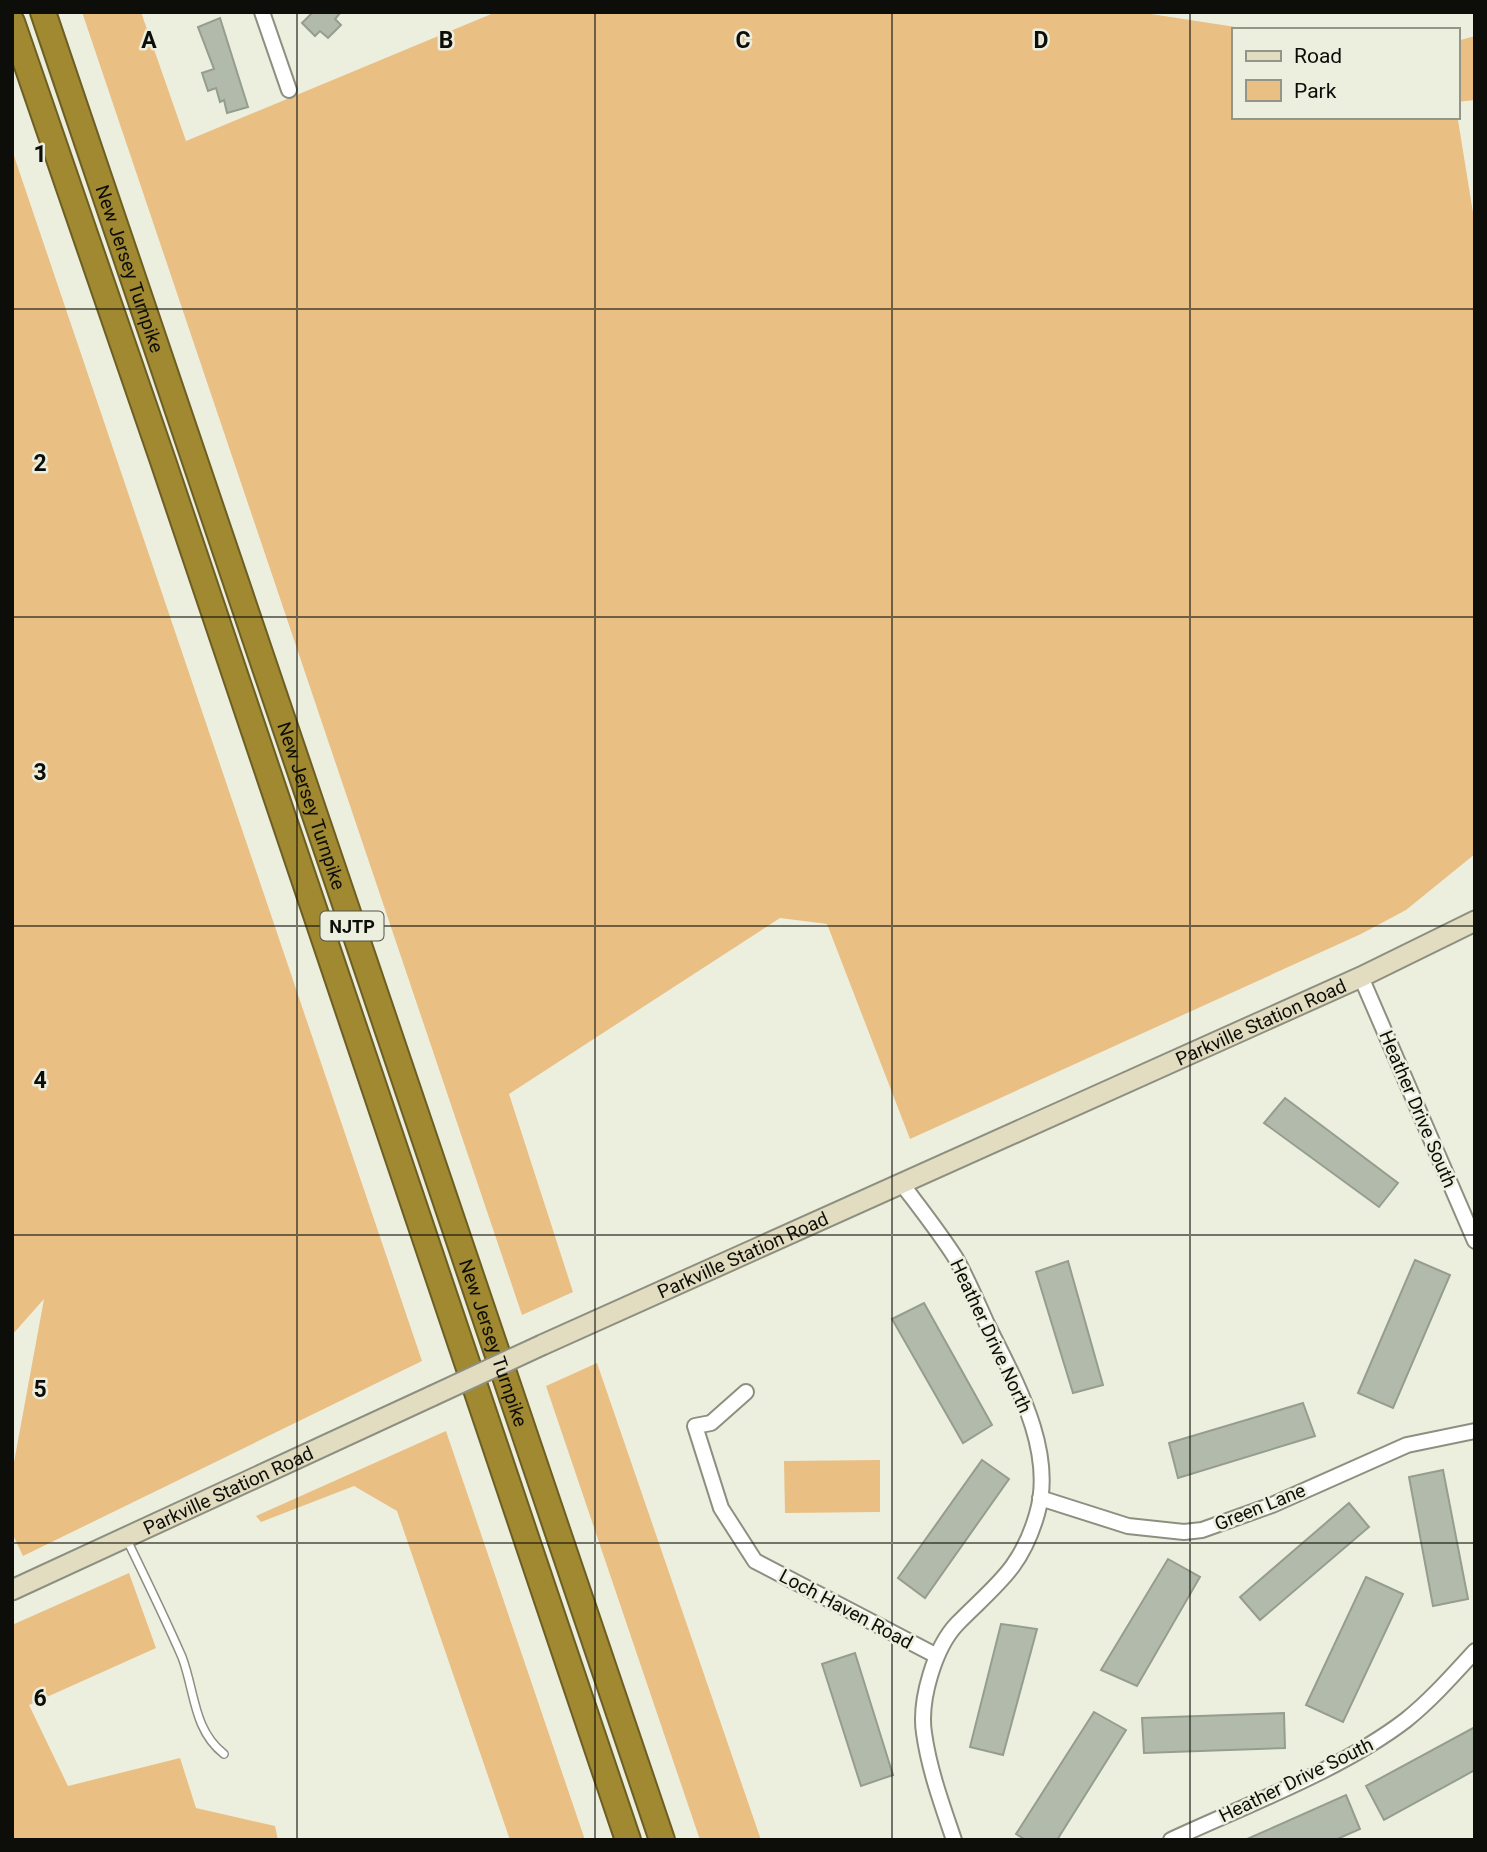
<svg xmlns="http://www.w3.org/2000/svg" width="1487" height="1852" font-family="Roboto,sans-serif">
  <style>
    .green { fill: #e9bf84 }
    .building { fill: #b2baab; stroke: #959d8f; stroke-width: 2 }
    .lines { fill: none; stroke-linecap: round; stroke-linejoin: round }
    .lane-casing { stroke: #8d8f80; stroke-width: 10 }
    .street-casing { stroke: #8d8f80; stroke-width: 18 }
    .secondary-casing { stroke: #8d8f80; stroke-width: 23 }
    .highway-casing { stroke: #6d5e23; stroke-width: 28 }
    .lane { stroke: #fff; stroke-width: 7 }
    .street { stroke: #fff; stroke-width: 14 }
    .secondary { stroke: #e2dcc1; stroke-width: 19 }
    .highway { stroke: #a08931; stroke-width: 24 }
    .secondary-bridge-casing { stroke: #8d8f80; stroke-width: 23; stroke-linecap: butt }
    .secondary-bridge { stroke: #e2dcc1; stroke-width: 19 }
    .grid { fill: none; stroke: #0d0e09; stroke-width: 2; stroke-opacity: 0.55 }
    .labels { text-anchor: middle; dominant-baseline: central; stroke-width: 5; stroke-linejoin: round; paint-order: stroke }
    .shield { fill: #edefde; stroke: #505249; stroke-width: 2 }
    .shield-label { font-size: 18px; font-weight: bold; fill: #0d0e09 }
    .street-label { font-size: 19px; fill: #0d0e09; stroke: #edefde }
    .grid-label { font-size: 23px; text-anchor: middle; font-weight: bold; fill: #0d0e09; stroke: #edefde; stroke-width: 5; stroke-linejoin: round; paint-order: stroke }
  </style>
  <rect width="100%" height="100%" fill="#edefde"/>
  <path class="green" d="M82,12H141L186,141L496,12H1138L1255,30H1233V117H1457V114L1475,225V854L1406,910L1361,934L910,1139L827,924L780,918L509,1094L573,1292L522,1315Z
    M1475,36V100L1457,102V41Z
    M12,150L422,1361L23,1556L12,1533V1473L44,1299L12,1335Z
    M597,1363L761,1840H700L546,1386Z
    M446,1431L585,1840H510L397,1511L354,1486L261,1522L256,1516Z
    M880,1460V1512L785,1513L784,1461Z
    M129,1573L156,1648L29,1705L68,1786L180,1758L196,1808L275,1826L278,1840H12V1625Z"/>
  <path class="building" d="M313,12H341L335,19L341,25L328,38L320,31L315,36L302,23Z
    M220,18L248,107L227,113L224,100L220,102L216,88L208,91L202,73L214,69L198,27Z
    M1285,1098L1398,1183L1379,1207L1264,1123Z
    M1415,1260L1450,1275L1393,1408L1358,1393Z
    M1068,1261L1103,1385L1073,1393L1036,1272Z
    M924,1303L992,1425L963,1443L892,1319Z
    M1303,1403L1315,1436L1178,1478L1169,1443Z
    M982,1460L1009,1479L925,1598L898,1578Z
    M1443,1470L1468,1599L1433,1606L1409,1477Z
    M1349,1503L1369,1527L1260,1620L1240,1597Z
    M1168,1559L1200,1577L1137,1686L1101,1670Z
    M1366,1577L1403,1594L1343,1722L1306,1705Z
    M1001,1624L1037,1629L1003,1755L970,1747Z
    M855,1653L893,1775L861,1786L822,1664Z
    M1094,1712L1126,1730L1057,1840H1026L1016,1834Z
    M1284,1713L1285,1748L1144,1753L1142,1718Z
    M1475,1727V1770L1384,1820L1366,1786Z
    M1346,1795L1360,1829L1335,1840H1245Z"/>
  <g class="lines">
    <defs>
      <path id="lane" d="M127,1540C146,1579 165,1618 182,1657C195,1691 193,1730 224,1754"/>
      <path id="street" d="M262,12L289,90
        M1361,977L1475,1241
        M902,1184C920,1208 939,1232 955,1257C967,1278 977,1302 987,1324C1014,1379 1056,1450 1037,1514C1021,1570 995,1585 957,1624C935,1647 919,1700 924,1733C929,1769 942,1805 954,1840
        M746,1392L711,1423L695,1426L721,1508L755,1561L937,1656
        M1040,1498L1128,1526L1184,1532L1202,1530L1272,1505L1407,1445L1475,1431
        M1171,1840C1246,1805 1341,1770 1406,1720C1431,1700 1453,1675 1475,1651"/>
      <g id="secondary">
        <path id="s1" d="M542,1345L1361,977L1475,921"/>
        <path id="s2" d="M12,1590L432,1396"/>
      </g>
      <g id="highway">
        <path id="s3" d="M43,12L662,1840"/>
        <path d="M12,22L163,461L628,1840"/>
      </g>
    </defs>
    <use href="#lane" class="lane-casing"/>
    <use href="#street" class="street-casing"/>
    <use href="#secondary" class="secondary-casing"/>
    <use href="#highway" class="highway-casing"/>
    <use href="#lane" class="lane"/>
    <use href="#street" class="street"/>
    <use href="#secondary" class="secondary"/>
    <use href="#highway" class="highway"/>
    <defs>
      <path id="secondary-bridge" d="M432,1396L542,1345"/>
    </defs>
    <use href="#secondary-bridge" class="secondary-bridge-casing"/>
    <use href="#secondary-bridge" class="secondary-bridge"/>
  </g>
  <path class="grid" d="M297,12V1840M595,12V1840M892,12V1840M1190,12V1840M12,309H1475M12,617H1475M12,926H1475M12,1235H1475M12,1543H1475"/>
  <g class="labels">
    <rect class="shield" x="320.5" y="911.5" width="63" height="29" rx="5"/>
    <g class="shield-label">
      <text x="352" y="926">NJTP</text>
    </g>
    <g class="street-label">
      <text stroke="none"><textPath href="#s3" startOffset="271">New Jersey Turnpike</textPath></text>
      <text stroke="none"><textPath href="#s3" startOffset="838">New Jersey Turnpike</textPath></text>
      <text stroke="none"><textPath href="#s1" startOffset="788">Parkville Station Road</textPath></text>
      <text transform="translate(1418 1109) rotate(67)">Heather Drive South</text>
      <text stroke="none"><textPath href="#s1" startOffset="220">Parkville Station Road</textPath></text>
      <text transform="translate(991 1336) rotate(65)">Heather Drive North</text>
      <text stroke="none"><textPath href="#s3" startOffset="1405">New Jersey Turnpike</textPath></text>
      <text stroke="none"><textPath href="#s2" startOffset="238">Parkville Station Road</textPath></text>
      <text transform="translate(1260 1507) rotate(-22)">Green Lane</text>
      <text transform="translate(846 1609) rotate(28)">Loch Haven Road</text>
      <text transform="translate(1296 1780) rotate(-26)">Heather Drive South</text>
    </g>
  </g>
  <g class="grid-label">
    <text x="149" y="48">A</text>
    <text x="446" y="48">B</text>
    <text x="743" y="48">C</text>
    <text x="1041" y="48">D</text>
    <text x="40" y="162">1</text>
    <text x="40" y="471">2</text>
    <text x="40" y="780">3</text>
    <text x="40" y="1088">4</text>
    <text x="40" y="1397">5</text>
    <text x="40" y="1706">6</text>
  </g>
  <rect width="1487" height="1852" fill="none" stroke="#0d0e09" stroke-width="28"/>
  <rect x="1232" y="28" width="228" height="91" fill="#edefde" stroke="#939589" stroke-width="2"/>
  <rect x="1246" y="51" width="35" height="10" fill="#e2dcc1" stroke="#939589" stroke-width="2"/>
  <text x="1294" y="63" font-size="21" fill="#0d0e09">Road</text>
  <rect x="1246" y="80" width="35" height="21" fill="#e9bf84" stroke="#939589" stroke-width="2"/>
  <text x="1294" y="98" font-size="21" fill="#0d0e09">Park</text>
</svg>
